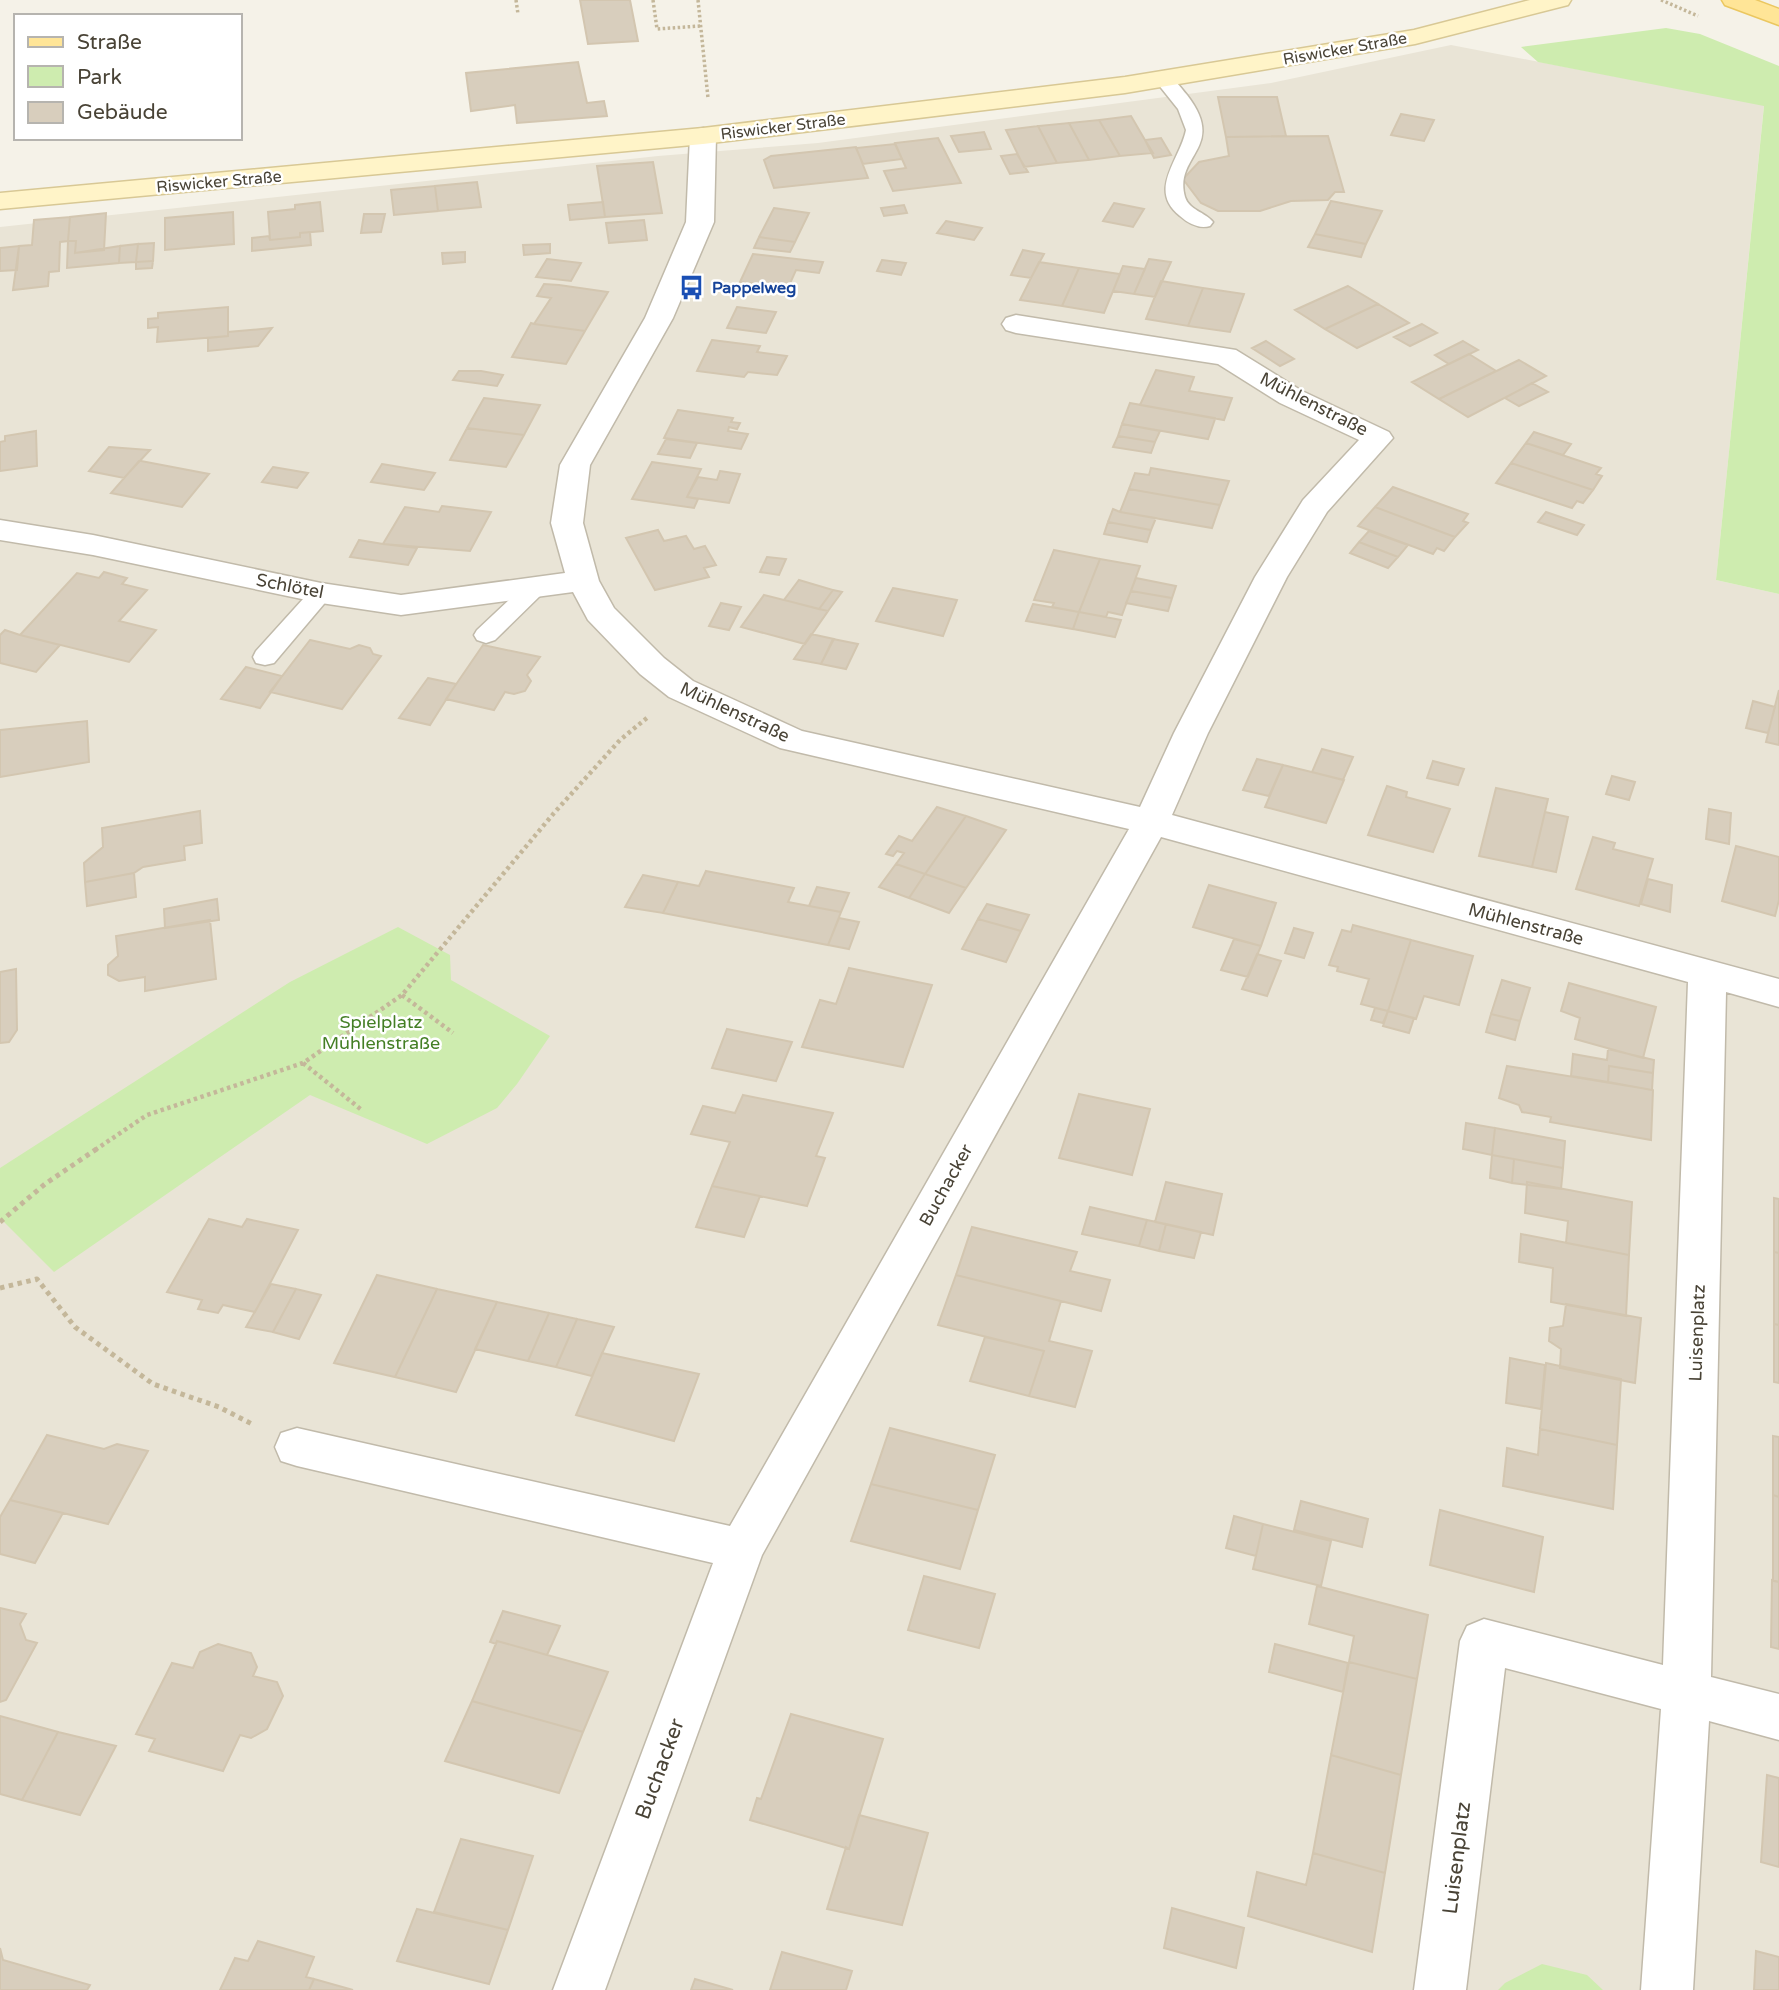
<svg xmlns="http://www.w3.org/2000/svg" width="1779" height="1990" font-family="'Varela Round',sans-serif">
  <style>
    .residential { fill: #e9e4d6 }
    .green { fill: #ceecaf }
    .building { fill: #d8cebd; stroke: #d3c6b0; stroke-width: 2 }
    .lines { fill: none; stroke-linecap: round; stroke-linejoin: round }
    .lane-casing { stroke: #c1baaa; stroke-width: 3 }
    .street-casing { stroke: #c1baaa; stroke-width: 3 }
    .secondary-casing { stroke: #d8c895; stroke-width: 3 }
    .primary-casing { stroke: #ebc760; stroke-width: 3 }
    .path-far2 { stroke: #c4b79a; stroke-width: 3.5; stroke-dasharray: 2.5 2.5; stroke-linecap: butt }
    .path-far1 { stroke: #c4b79a; stroke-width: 4.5; stroke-dasharray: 3.5 3.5; stroke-linecap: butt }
    .path { stroke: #c4b79a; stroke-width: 5; stroke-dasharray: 4.5 4.5; stroke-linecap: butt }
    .lane { fill: #fff; fill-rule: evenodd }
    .street { fill: #fff; fill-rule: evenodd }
    .secondary { fill: #fff4c8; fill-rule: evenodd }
    .primary { fill: #ffe597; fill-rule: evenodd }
    .labels { text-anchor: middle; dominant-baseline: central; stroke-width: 5; stroke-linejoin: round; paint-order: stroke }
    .far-street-label { font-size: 16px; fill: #494336; stroke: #fff }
    .far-transit-label { font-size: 16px; font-weight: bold; fill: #164399; stroke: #fff; text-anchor: start }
    .street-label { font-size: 18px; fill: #494336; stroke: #fff }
    .park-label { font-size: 18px; fill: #447f25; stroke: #fff }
    .near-street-label { font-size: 21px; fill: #494336; stroke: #fff }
  </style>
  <rect width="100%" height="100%" fill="#f5f2e8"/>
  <path class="residential" d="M1451,45L1764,105L1716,580L1779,594V1990H0V227L658,156L818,143L1271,83Z"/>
  <path class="green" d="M1666,28L1700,34L1779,66V594L1716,580L1764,106L1538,62L1521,47Z
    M398,927L450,955L451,980L550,1036L517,1084L497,1108L427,1144L310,1095L54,1272L0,1218V1168L290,982Z
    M1542,1964L1587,1975L1603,1990H1498L1505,1983Z"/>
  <path class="building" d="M580,0H630L638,41L588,44Z
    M578,62L587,103L604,101L607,116L517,123L515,105L471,111L466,73Z
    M1218,97H1277L1286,136L1226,137Z
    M1401,114L1434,120L1424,141L1391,135Z
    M1131,116L1145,140L1153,153L1120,156L1099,120Z
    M1099,120L1120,156L1089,160L1069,123Z
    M1069,123L1089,160L1057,163L1038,126Z
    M1038,126L1057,163L1024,167L1006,130Z
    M984,132L991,149L959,152L951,136Z
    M1328,136L1344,192H1335L1328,200L1291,201L1260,211H1218L1201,203L1183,179L1199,162L1229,156L1226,137Z
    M938,138L961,183L893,191L884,171L906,168L895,143Z
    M1161,138L1171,155L1154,158L1145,140Z
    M895,144L902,159L863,164L856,148Z
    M856,147L868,178L774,188L764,160L771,156Z
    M1017,154L1028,172L1010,174L1001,156Z
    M653,162L662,213L605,217L597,166Z
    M477,182L481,207L438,211L435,186Z
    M435,186L438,211L394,215L391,190Z
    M1331,201L1382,211L1366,244L1315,234Z
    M320,202L323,231L300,233V237L270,240L268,212L295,209V205Z
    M603,202L605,217L570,220L568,205Z
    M1114,203L1144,209L1133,227L1103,221Z
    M904,205L907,213L884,216L881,208Z
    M774,208L809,213L795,242L759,237Z
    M233,212L234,244L165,250V218Z
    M106,213L104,250L75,253L76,241H68L70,217Z
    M364,214H385L381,232L361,233Z
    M70,217L68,241L60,242L59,271L49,272L48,286L13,290L19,246L32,245L34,220Z
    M644,220L647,240L609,243L606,223Z
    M946,221L982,228L974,240L937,233Z
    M310,232L311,245L252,251V238L269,236L270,240L300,237V233Z
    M1315,234L1366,244L1361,257L1308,247Z
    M759,237L795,242L790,252L754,248Z
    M68,241H76L75,253L120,246L119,263L67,268Z
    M154,243L153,261L136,262L138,244Z
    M138,244L136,262L119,263L120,246Z
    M550,244V253L524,255L523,245Z
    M19,246L17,270L0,271V248Z
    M1023,250L1044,254L1031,278L1011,275Z
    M465,252V262L443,264L442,253Z
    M753,254L823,262L819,273L796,270L788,288L740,282Z
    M547,259L581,263L571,281L536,277Z
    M1149,259L1171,262L1155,297L1134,294Z
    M882,260L906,263L901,275L877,271Z
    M153,261L152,268L136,269V262Z
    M1039,262L1079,268L1062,306L1020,300Z
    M1123,266L1145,269L1134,294L1113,291Z
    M1079,268L1120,274L1104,313L1062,306Z
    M1161,281L1203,288L1188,326L1146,319Z
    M544,284L559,285L608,292L585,331L534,324L551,298L537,296Z
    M1348,286L1378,304L1325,329L1295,310Z
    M1203,288L1244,294L1230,332L1188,326Z
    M1378,304L1409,323L1357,348L1325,329Z
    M228,307V336L157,342L158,327L148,328V319L158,318V313Z
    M737,307L776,312L766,333L727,328Z
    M531,323L534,324L585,331L566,364L512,357Z
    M1422,324L1437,333L1410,346L1394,337Z
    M272,328L258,346L208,351V338L228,336V332Z
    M712,340L760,346L757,352L787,356L777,375L748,372L744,377L697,371Z
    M1266,341L1294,359L1280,366L1252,348Z
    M1463,341L1478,350L1449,364L1435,355Z
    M1469,354L1496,371L1439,399L1412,382Z
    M1519,360L1546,376L1468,417L1439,399Z
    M1156,370L1194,377L1189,391L1232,398L1224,420L1140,405Z
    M459,371H481L503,375L497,386L453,380Z
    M1532,383L1548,392L1519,406L1505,398Z
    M484,398L540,405L524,435L467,428Z
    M1130,403L1215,418V419L1208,439L1122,424Z
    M678,410L733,418L731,422L740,423L737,429L729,427L728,431L748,434L741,449L664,438Z
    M1122,424L1160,431L1155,442L1118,436Z
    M467,428L524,435L506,467L450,460Z
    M36,431L37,466L0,471V442L5,441V436Z
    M1534,432L1571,444L1563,455L1526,443Z
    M1118,436L1155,442L1151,453L1113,447Z
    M666,439L697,443L690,458L658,454Z
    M1526,443L1601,468L1596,474L1602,476L1593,490L1511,463Z
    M109,447L150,450L124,478L89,471Z
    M139,461H141L209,474L182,507L111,493Z
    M652,462L701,469L687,497L698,499L694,508L632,499Z
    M1511,463L1593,490L1583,503L1577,501L1572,508L1496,483Z
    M382,464L435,473L424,490L371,482Z
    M273,467L308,473L297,488L262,482Z
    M1151,468L1229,481L1220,505L1129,489L1135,473L1149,475Z
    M720,471L740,474L729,503L687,497L698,477L717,480Z
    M1393,487L1468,514L1463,521L1468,523L1455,537L1375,507Z
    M1129,489L1220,505L1212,528L1120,512Z
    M442,506L491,512L470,551L383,544L405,507L439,512Z
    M1375,507L1455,537L1444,551L1437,548L1433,554L1358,526Z
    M1113,509L1120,512L1156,518L1151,530L1108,522Z
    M1546,512L1584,525L1577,535L1538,522Z
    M1108,522L1151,530L1147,542L1104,534Z
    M658,530L664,541L686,536L694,549L705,546L716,565L704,568L709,577L655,590L626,538Z
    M1369,531L1408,545L1398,557L1359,542Z
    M359,540L383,544L417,548L408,565L350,557Z
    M1359,542L1398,557L1388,568L1350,553Z
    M1054,550L1100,559L1079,612L1052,607L1054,603L1034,600Z
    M767,557L786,559L779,575L760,572Z
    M1100,559L1140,566L1122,615L1108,612L1106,617L1079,612Z
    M104,572L127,578L122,584L147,590L119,621L156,630L129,662L20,635L77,573L99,578Z
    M1136,578L1176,586L1172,598L1131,591Z
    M799,580L833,590L819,609L784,600Z
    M893,588L957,600L943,636L876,621Z
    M833,590L842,592L828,611L819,609Z
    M1131,591L1172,598L1168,611L1126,603Z
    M764,595L828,611L805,644L741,627Z
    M721,603L741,607L729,630L709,626Z
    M1033,604L1079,612L1073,629L1026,621Z
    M1079,612L1121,620L1115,637L1073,629Z
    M5,630L20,635L60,645L36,672L0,663V635Z
    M811,634L834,639L821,664L794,659Z
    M833,639L858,644L846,669L821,664Z
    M310,640L350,649L359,645L370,648L373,654L381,656L342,709L270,692Z
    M483,645L540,657L527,675L531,681L525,691L514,694L505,692L494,710L446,699Z
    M246,667L282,676L260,708L221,699Z
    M428,678L456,684L430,725L399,718Z
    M1779,690V745L1766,742Z
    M1753,701L1775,707L1768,733L1746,728Z
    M87,721L89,762L0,777V730Z
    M1322,749L1353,757L1343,780L1312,772Z
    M1257,759L1283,765L1269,796L1243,790Z
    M1433,761L1464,769L1458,785L1427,778Z
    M1283,765L1344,780L1326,823L1265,807Z
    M1612,776L1635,782L1629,800L1606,794Z
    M1387,786L1407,792L1406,797L1450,809L1433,852L1368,835Z
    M1496,788L1548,799L1532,867L1479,856Z
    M937,807L966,816L925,874L896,864L904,853L897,851L893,856L886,854L899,836L912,841Z
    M1709,809L1731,813L1729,844L1706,839Z
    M200,811L202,843L184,846L185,860L143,867L134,873L85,882L84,863L103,847L102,828Z
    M1545,812L1568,817L1556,872L1532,867Z
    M966,816L1006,830L966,888L925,874Z
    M1593,837L1615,843L1613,849L1653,859L1639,906L1576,889Z
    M1736,846L1779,857V900L1775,916L1722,901Z
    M896,864L925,874L909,898L879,887Z
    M706,871L794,888L788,902L841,912L828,945L663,913L678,882L699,886Z
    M134,873L136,897L87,906L85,882Z
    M925,874L966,888L949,913L909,898Z
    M643,875L678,882L663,913L625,907Z
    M1648,879L1672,885L1670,912L1641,904Z
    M1209,885L1276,903L1261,946L1193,927Z
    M817,887L849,893L841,912L809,906Z
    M217,899L219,920L165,928L164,909Z
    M987,904L1029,915L1021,931L978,919Z
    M839,918L859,922L849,949L828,945Z
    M978,919L1021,931L1006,962L962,949Z
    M210,920L216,979L145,991V977L119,981L108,975V965L118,956L116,936Z
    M1353,925L1411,940L1388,1011L1361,1004L1369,979L1337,971L1338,967L1329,965L1342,930L1351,932Z
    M1294,928L1313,933L1304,958L1285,953Z
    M1234,939L1261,946L1248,977L1221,970Z
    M1411,940L1473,956L1459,1005L1424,996L1416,1019L1388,1011Z
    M1257,954L1281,961L1267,996L1242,989Z
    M849,968L932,985L903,1067L802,1047L820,1000L836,1004Z
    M16,969L17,1030L9,1042L0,1043V972Z
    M1502,980L1530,988L1520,1021L1491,1014Z
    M1569,983L1656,1007L1643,1058L1575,1039L1580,1018L1561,1011Z
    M1375,1008L1388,1011L1383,1023L1371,1020Z
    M1388,1011L1414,1018L1409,1033L1383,1026Z
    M1491,1014L1520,1021L1515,1040L1486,1032Z
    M727,1029L792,1042L776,1081L712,1068Z
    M1608,1049L1654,1060L1653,1073L1609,1066L1608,1082L1571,1076L1573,1054L1607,1060Z
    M1507,1066L1653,1090L1651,1140L1550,1122L1551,1117L1522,1112L1519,1105L1499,1098Z
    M1609,1066L1653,1073L1652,1090L1608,1082Z
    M1079,1094L1150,1109L1132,1175L1059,1158Z
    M743,1095L833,1113L816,1156L825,1158L807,1206L712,1186L730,1142L691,1134L703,1106L735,1113Z
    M1466,1123L1495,1128L1492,1155L1463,1149Z
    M1495,1128L1565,1141L1563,1168L1492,1155Z
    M1492,1155L1514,1159L1512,1183L1490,1178Z
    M1514,1159L1563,1168L1561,1189L1512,1183Z
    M1166,1182L1222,1194L1213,1235L1155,1222Z
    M1527,1182L1632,1202L1629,1255L1566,1243L1568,1221L1525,1213Z
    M712,1186L760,1196L744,1237L696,1227Z
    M1774,1198L1779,1199V1253L1774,1252Z
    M1090,1207L1147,1220L1139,1246L1082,1234Z
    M209,1219L242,1227L247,1219L298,1230L255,1312L223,1305L218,1313L198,1309L202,1300L167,1292Z
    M1147,1220L1166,1224L1159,1251L1139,1246Z
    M1166,1224L1201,1232L1194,1258L1159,1251Z
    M972,1227L1077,1252L1070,1271L1110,1280L1101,1311L956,1275Z
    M1521,1234L1629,1255L1626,1316L1551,1302L1553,1268L1519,1262Z
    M1774,1252L1779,1253V1325L1774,1324Z
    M377,1275L437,1289L395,1377L334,1363Z
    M956,1275L1061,1301L1049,1341L1092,1351L1075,1407L1029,1396L1044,1351L938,1325Z
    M271,1284L296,1289L273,1332L246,1327Z
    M296,1289L321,1295L299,1339L273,1332Z
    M437,1289L497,1302L456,1392L395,1377Z
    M497,1302L549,1313L528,1361L475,1349Z
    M1566,1304L1641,1318L1635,1383L1560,1368L1561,1349L1549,1341L1550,1328L1563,1326Z
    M549,1313L577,1319L556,1367L528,1361Z
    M577,1319L614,1327L592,1376L556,1367Z
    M1774,1324L1779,1325V1383L1774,1382Z
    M985,1337L1044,1351L1029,1396L970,1381Z
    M602,1353L699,1374L674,1441L576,1415Z
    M1510,1358L1545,1365L1541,1409L1506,1403Z
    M1546,1363L1621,1379L1617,1445L1540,1429Z
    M890,1428L995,1455L978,1510L871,1484Z
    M1540,1429L1617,1445L1613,1509L1503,1486L1507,1448L1538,1455Z
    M47,1435L104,1449L117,1444L148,1451L108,1524L10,1500Z
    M1773,1436L1779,1437V1497L1773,1495Z
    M871,1484L978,1510L960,1569L851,1541Z
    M1773,1495L1779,1497V1582L1773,1581Z
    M10,1500L63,1513L35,1563L0,1554V1517Z
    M1301,1501L1368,1519L1362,1547L1294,1530Z
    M1440,1510L1543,1537L1534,1592L1430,1565Z
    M1234,1516L1263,1524L1256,1556L1226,1548Z
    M1263,1524L1331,1541L1321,1586L1253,1569Z
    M924,1576L995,1594L979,1648L908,1630Z
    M1772,1580L1779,1582V1649L1771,1647Z
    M1317,1586L1428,1615L1417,1679L1349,1662L1354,1636L1309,1624Z
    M0,1608L26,1614L20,1624L26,1640L37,1643L6,1700L0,1702Z
    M503,1611L560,1626L547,1655L497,1641L496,1644L490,1642Z
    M497,1641L608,1672L583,1732L472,1701Z
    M218,1644L251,1653L257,1667L253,1676L277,1682L283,1696L267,1729L251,1738L240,1735L223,1771L149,1751L155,1739L136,1734L172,1663L193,1668L200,1652Z
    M1275,1644L1348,1663L1343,1692L1269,1672Z
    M1349,1662L1417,1679L1401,1775L1331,1755Z
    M472,1701L583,1732L559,1793L445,1761Z
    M791,1714L883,1739L849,1849L750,1820L757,1798L761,1799Z
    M0,1716L58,1732L22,1800L0,1794Z
    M58,1732L116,1746L80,1815L22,1800Z
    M1331,1755L1401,1775L1385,1873L1313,1853Z
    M1767,1775L1779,1778V1867L1761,1862Z
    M859,1815L928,1833L902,1925L827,1909L846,1847L849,1849Z
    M461,1839L533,1856L508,1930L434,1912Z
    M1313,1853L1385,1873L1372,1952L1248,1916L1257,1872L1306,1885Z
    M1172,1908L1244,1928L1236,1968L1164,1948Z
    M417,1909L508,1930L489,1984L397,1961Z
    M258,1941L314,1957L306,1977L314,1979L309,1990H220L235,1958L248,1961Z
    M0,1948L3,1960L90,1985L87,1990H0Z
    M1756,1951L1779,1957V1990H1754Z
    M782,1952L852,1971L846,1990H770Z
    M314,1979L353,1990H309Z
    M695,1979L733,1990H691Z"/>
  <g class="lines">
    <defs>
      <path id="lane" d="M1163,73C1173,76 1180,87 1187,95C1228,148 1173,155 1185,197C1189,210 1205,212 1213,222L1210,226C1199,229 1189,224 1180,216C1147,190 1180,160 1186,130L1178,109L1154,79Z
        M536,580L544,582L548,587L544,592L495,640L486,643L477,640L474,635L477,630L528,582Z
        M321,586L329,588L333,593L329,598L274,663L265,665L256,663L253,657L256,651L313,588Z"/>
      <path id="street" d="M703,128L712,130L716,136L714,222L673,318L590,465L583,523L599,581L614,608L664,658L693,681L802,731L1140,807L1174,733L1255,577L1303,500L1359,440L1280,403L1218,364L1016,333L1006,330L1002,324L1006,318L1016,315L1236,350L1302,391L1389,432L1393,438L1327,512L1287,577L1208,733L1172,815L1779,979V1007L1726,992L1711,1677L1779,1694V1740L1709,1721L1693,1990H1641L1661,1709L1505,1668L1466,1990H1414L1460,1641L1467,1626L1484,1619L1663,1665L1688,982L1161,837L762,1555L605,1990H553L713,1563L297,1466L281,1461L275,1447L281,1433L297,1428L730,1526L1129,829L780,748L669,697L640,674L588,620L573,592L401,615L321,603L93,555L0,540V520L93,535L321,583L401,595L565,573L551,523L560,465L645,318L686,222L690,136L694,130Z"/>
      <path id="secondary" d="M1530,0H1571L1568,5L1415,44L1125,93L703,144L0,209V193L703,128L1125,77L1414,30Z"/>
      <path id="primary" d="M1722,0H1755L1779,9V25L1725,5Z"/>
    </defs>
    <use href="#lane" class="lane-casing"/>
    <use href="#street" class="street-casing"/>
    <use href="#secondary" class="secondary-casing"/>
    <use href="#primary" class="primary-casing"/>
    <path class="path-far2" d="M516,0L518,14
      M653,0L657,29L700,26
      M698,0L708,98
      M1661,0L1698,16"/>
    <path class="path-far1" d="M402,995L453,1033
      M303,1063L363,1111
      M95,1150L147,1115L303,1063L402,995L554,813L620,740L648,717"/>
    <path class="path" d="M0,1222L45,1184L98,1148
      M0,1288L37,1279L75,1327L153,1384L219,1407L252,1424"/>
    <use href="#lane" class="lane"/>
    <use href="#street" class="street"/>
    <use href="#secondary" class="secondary"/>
    <use href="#primary" class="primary"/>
  </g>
  <defs>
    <symbol id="bus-bare" viewBox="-9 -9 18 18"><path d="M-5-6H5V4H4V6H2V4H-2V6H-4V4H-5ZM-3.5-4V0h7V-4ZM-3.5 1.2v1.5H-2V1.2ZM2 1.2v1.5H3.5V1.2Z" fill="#1a4fb4" stroke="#fff" stroke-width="2.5" paint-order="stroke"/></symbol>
  </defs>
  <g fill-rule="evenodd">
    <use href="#bus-bare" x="674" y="270" width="35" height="35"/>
  </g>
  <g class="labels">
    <g class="far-street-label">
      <text transform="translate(1345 49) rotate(-10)">Riswicker Straße</text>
      <text transform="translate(783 127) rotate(-7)">Riswicker Straße</text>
      <text transform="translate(219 182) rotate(-5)">Riswicker Straße</text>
    </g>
    <g class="far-transit-label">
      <text x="712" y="288">Pappelweg</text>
    </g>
    <g class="street-label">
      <text transform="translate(1314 404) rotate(27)">Mühlenstraße</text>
      <text transform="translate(290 586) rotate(11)">Schlötel</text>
      <text transform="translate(735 712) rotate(25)">Mühlenstraße</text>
      <text transform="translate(1526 924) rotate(15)">Mühlenstraße</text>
      <text transform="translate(946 1185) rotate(-61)">Buchacker</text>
      <text transform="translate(1697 1333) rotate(-88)">Luisenplatz</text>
    </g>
    <g class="park-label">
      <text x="381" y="1022">Spielplatz<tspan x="381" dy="21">Mühlenstraße</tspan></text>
    </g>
    <g class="near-street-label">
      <text transform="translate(660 1769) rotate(-70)">Buchacker</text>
      <text transform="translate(1457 1858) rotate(-83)">Luisenplatz</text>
    </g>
  </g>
  <rect x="14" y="14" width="228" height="126" fill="#ffffff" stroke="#b6b4af" stroke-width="2"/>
  <rect x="28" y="37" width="35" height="10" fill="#ffe597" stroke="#b6b4af" stroke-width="2"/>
  <text x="77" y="49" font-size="21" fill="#494336">Straße</text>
  <rect x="28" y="66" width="35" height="21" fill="#ceecaf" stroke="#b6b4af" stroke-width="2"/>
  <text x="77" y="84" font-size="21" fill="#494336">Park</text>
  <rect x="28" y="102" width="35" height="21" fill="#d8cebd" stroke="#b6b4af" stroke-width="2"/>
  <text x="77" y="119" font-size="21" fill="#494336">Gebäude</text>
</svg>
